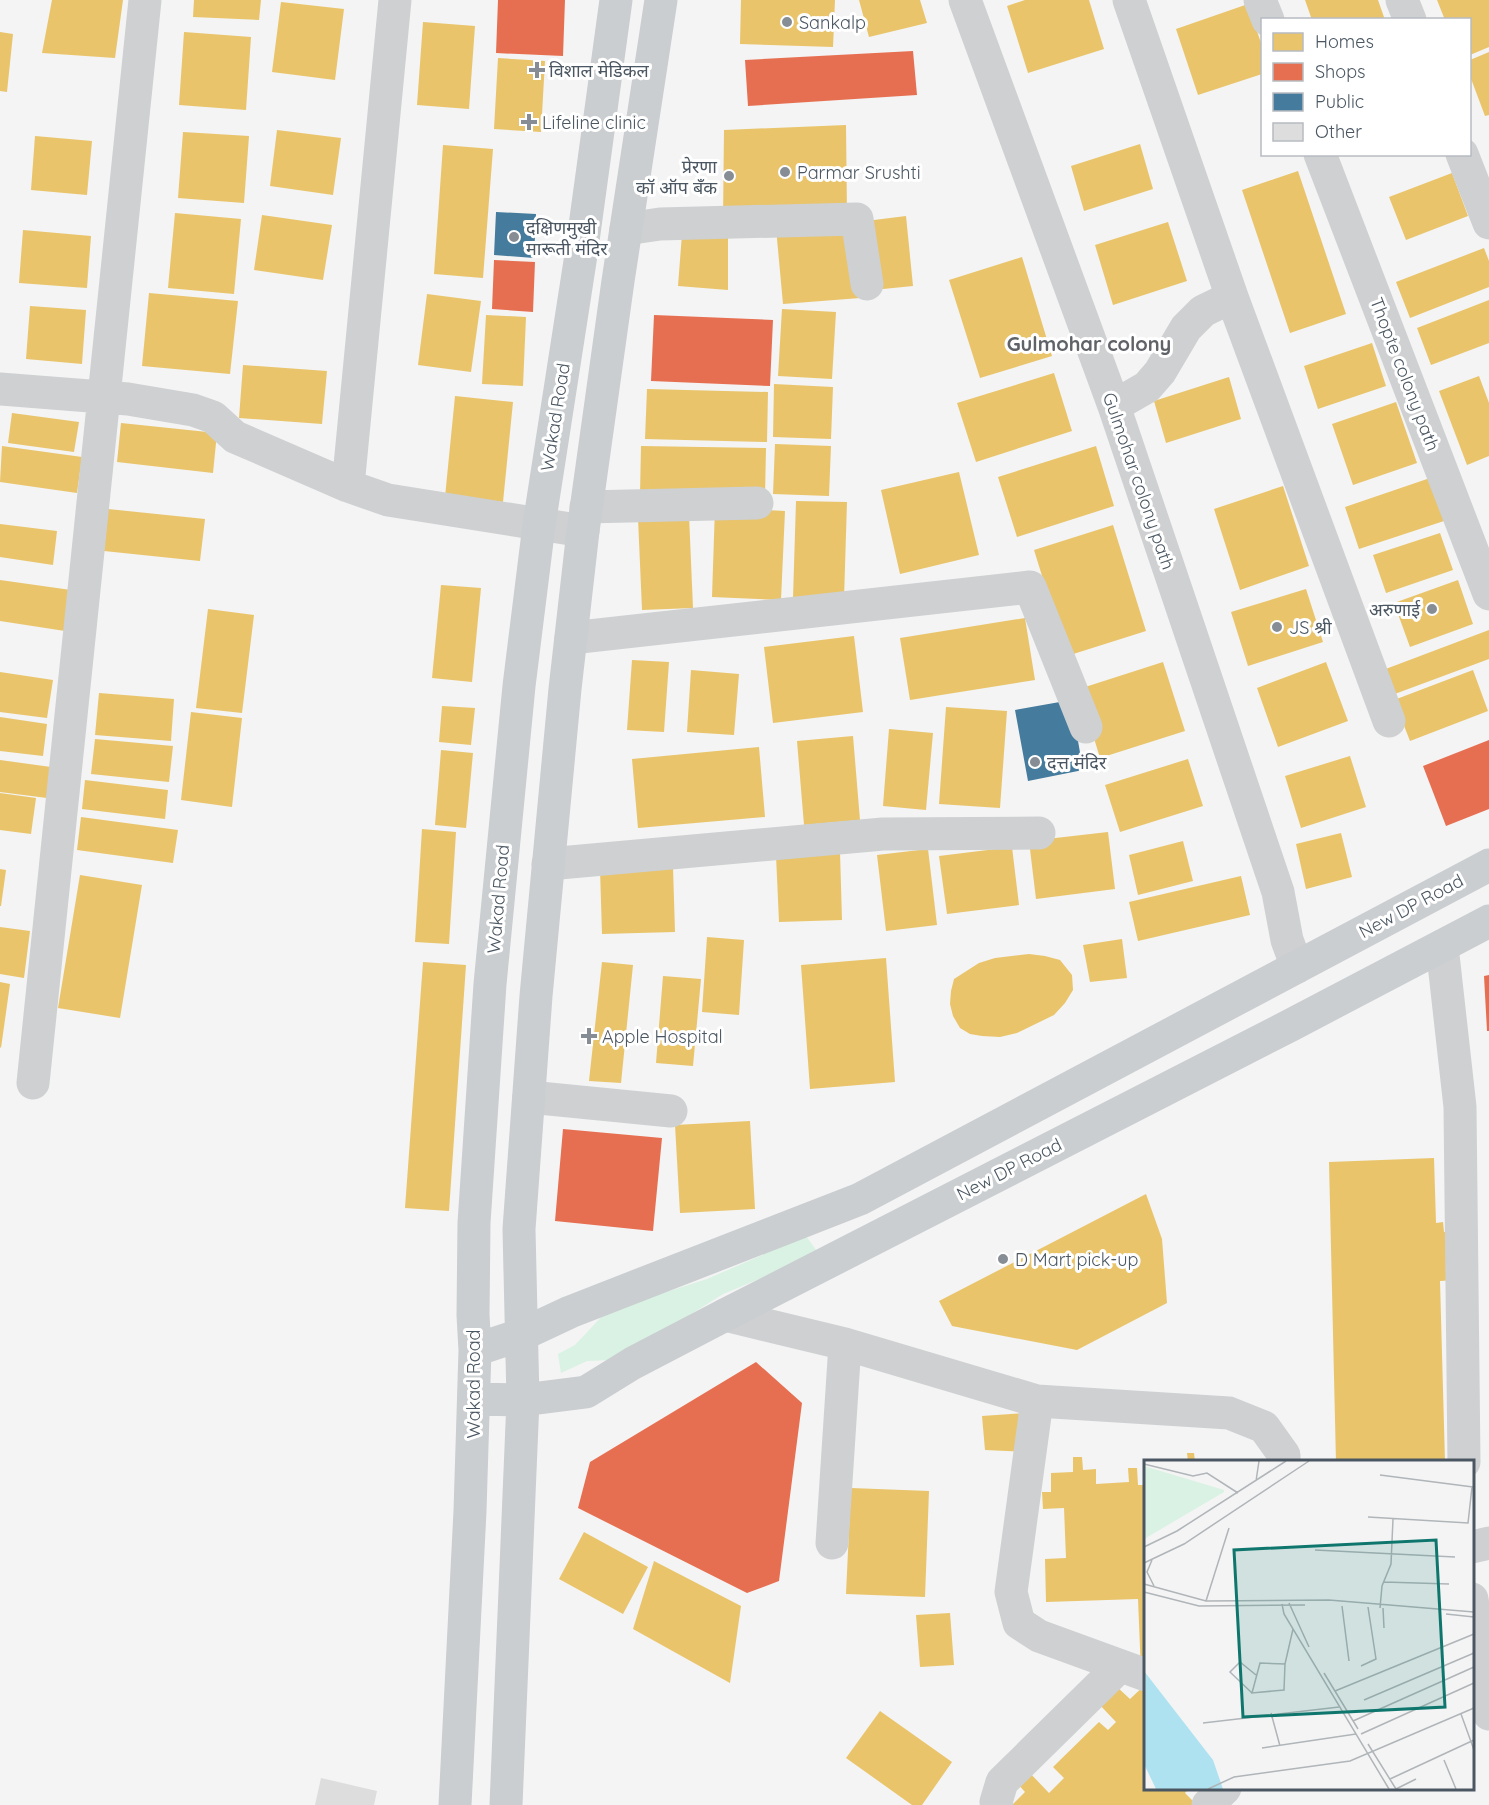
<svg xmlns="http://www.w3.org/2000/svg" width="1489" height="1805" font-family="Quicksand,'Noto Sans Devanagari',sans-serif">
  <style>
    .green { fill: #d9f2e3 }
    .homes { fill: #e9c46a }
    .shops { fill: #e76f51 }
    .public { fill: #457b9d }
    .building { fill: #ddddde }
    .lines { fill: none; stroke-linecap: round; stroke-linejoin: round }
    .minor { stroke: #ced0d2; stroke-width: 33 }
    .major { stroke: #caced1; stroke-width: 33 }
    .poi-dot { fill: #868d94; stroke: #fff; stroke-width: 2 }
    .labels { text-anchor: middle; dominant-baseline: central; stroke-width: 6; stroke-linejoin: round; paint-order: stroke }
    .poi-label { font-size: 18px; fill: #4a5661; stroke: #fff; text-anchor: start }
    .street-label { font-size: 18px; fill: #4a5661; stroke: #fff }
    .neighbourhood-label { font-size: 20px; font-weight: bold; fill: #5f6368; stroke: #fff }
    .inset-road { fill: none; stroke: #b0b5b9; stroke-width: 1.5 }
    .view { fill: #0f766e; fill-opacity: 0.15; stroke: #0f766e; stroke-width: 3 }
    .inset-edge { fill: none; stroke: #4a5661; stroke-width: 3 }
  </style>
  <rect width="100%" height="100%" fill="#f4f4f4"/>
  <path class="green" d="M806,1236L819,1254L723,1294L639,1347L611,1360L587,1361L561,1373L558,1354L575,1345L607,1311L707,1279Z"/>
  <path class="homes" d="M52,0H123L115,58L42,53Z
    M194,0H261L259,20L193,17Z
    M741,0H835L833,47L740,44Z
    M859,0H920L927,23L869,37Z
    M1025,0H1089L1104,49L1028,73L1007,6Z
    M1305,0H1378L1385,20H1312Z
    M1437,0H1489V47L1470,55V20H1445Z
    M281,2L344,9L335,80L272,72Z
    M1248,4L1262,46V74L1198,95L1176,29Z
    M423,22L475,26L469,109L417,105Z
    M0,32L13,34L7,92L0,91Z
    M184,32L251,37L246,110L179,105Z
    M1489,52V115L1485,116L1470,76V60Z
    M498,58L545,61L541,132L494,129Z
    M846,125L847,215L723,219L724,130Z
    M277,130L341,138L333,195L270,186Z
    M183,132L249,136L244,203L178,198Z
    M35,136L92,141L87,195L31,190Z
    M1140,144L1153,189L1084,211L1071,166Z
    M443,145L493,149L483,278L434,274Z
    M1298,171L1346,314L1290,333L1242,190Z
    M1452,173L1468,216L1406,240L1389,197Z
    M175,213L241,219L234,294L168,288Z
    M262,215L332,225L323,280L254,270Z
    M906,216L913,286L873,290L866,221Z
    M854,221L860,298L783,304L776,228Z
    M1168,222L1187,281L1113,305L1095,245Z
    M23,230L91,236L87,288L19,283Z
    M682,234L728,235V290L678,286Z
    M1484,248L1489,261V287L1410,318L1396,282Z
    M1022,257L1052,356L980,378L949,280Z
    M149,293L238,301L230,374L142,366Z
    M427,294L481,301L471,372L418,365Z
    M1489,300V343L1431,365L1417,328Z
    M30,306L86,310L82,364L26,359Z
    M782,309L836,312L832,379L778,376Z
    M486,315L526,317L523,386L482,384Z
    M1372,343L1386,386L1318,409L1304,366Z
    M243,365L327,371L322,424L239,418Z
    M1054,373L1072,431L976,462L957,403Z
    M1479,376L1489,403V456L1467,465L1439,391Z
    M1229,377L1241,419L1166,443L1154,401Z
    M774,384L833,387L831,439L773,437Z
    M647,389L768,392L767,442L645,439Z
    M455,396L513,402L503,502L445,497Z
    M1396,402L1417,463L1353,485L1332,424Z
    M12,413L79,422L74,452L8,443Z
    M121,423L217,433L213,473L117,462Z
    M775,444L831,446L829,496L773,494Z
    M2,446L82,457L77,493L0,482Z
    M641,446L766,448L765,496L640,495Z
    M1096,446L1114,506L1017,537L998,477Z
    M959,472L979,555L900,574L881,490Z
    M1430,478L1444,521L1359,549L1345,507Z
    M1283,486L1309,566L1240,590L1214,509Z
    M796,501L847,502L844,599L793,598Z
    M715,507L785,511L781,600L712,597Z
    M108,509L205,519L200,561L104,551Z
    M689,515L693,608L642,610L638,518Z
    M0,524L57,531L53,565L0,557Z
    M1113,525L1146,631L1067,656L1034,550Z
    M1440,533L1453,570L1386,593L1373,555Z
    M0,580L71,590L65,631L0,621Z
    M1458,580L1473,624L1410,647L1394,603Z
    M441,585L481,588L472,682L432,678Z
    M1306,589L1323,642L1248,666L1231,612Z
    M208,609L254,615L242,713L196,708Z
    M1025,618L1035,680L910,700L900,638Z
    M1489,630V659L1392,695L1383,670Z
    M854,636L863,712L773,723L764,647Z
    M632,660L669,662L664,732L627,730Z
    M1163,662L1185,731L1100,758L1079,689Z
    M1326,662L1348,721L1278,747L1257,688Z
    M691,670L739,674L734,735L687,732Z
    M1473,670L1488,711L1410,741L1394,700Z
    M0,672L53,680L47,718L0,712Z
    M99,693L174,699L171,741L95,735Z
    M442,706L475,708L471,745L439,742Z
    M946,707L1007,711L1000,808L939,804Z
    M191,712L242,718L232,807L181,800Z
    M0,717L47,724L43,756L0,751Z
    M889,729L933,733L926,810L883,806Z
    M853,736L860,820L804,825L797,741Z
    M95,739L173,746L169,782L91,774Z
    M759,747L765,817L638,828L632,759Z
    M441,750L473,753L466,828L435,825Z
    M1350,756L1366,807L1301,828L1285,776Z
    M1188,759L1203,806L1120,832L1105,785Z
    M0,760L51,767L47,798L0,792Z
    M85,780L168,790L165,819L82,809Z
    M0,793L36,798L31,834L0,830Z
    M81,817L178,830L173,863L77,850Z
    M422,829L456,832L449,944L415,942Z
    M1108,832L1115,889L1036,899L1029,841Z
    M1341,833L1352,877L1306,889L1296,844Z
    M1183,841L1193,881L1138,895L1129,855Z
    M1012,847L1019,905L947,914L939,856Z
    M928,849L937,925L886,931L877,855Z
    M840,852L842,920L779,922L776,855Z
    M673,867L675,932L602,934L600,869Z
    M0,869L6,870L1,906H0Z
    M80,875L142,885L120,1018L58,1008Z
    M1241,876L1250,915L1138,941L1129,902Z
    M0,927L30,931L24,978L0,974Z
    M707,937L744,940L739,1015L702,1012Z
    M1122,939L1127,978L1090,982L1083,945Z
    M1029,954L1045,956L1060,960L1072,975L1073,990L1065,1003L1054,1015L1017,1033L1000,1037L982,1036L970,1034L960,1028L953,1016L950,1004L951,991L954,979L979,963L995,958Z
    M886,958L895,1082L810,1089L801,965Z
    M423,962L466,965L449,1211L405,1208Z
    M602,962L633,965L621,1083L589,1081Z
    M663,976L701,979L693,1066L656,1063Z
    M0,982L10,984L1,1048L0,1047Z
    M750,1121L755,1209L680,1213L675,1125Z
    M1434,1158L1436,1223L1443,1222L1444,1232L1456,1231L1457,1280L1440,1281L1445,1462H1336L1329,1162Z
    M1146,1194L1162,1239L1167,1303L1077,1350L952,1326L939,1301Z
    M1025,1413L1027,1452L985,1450L982,1416Z
    M1187,1453H1194L1195,1462H1188Z
    M1073,1457H1082L1083,1470L1096,1469V1484L1129,1482L1128,1468H1137L1138,1485H1146V1672H1141L1138,1599L1046,1602L1045,1559L1066,1558L1064,1508L1043,1509L1042,1492H1051V1473L1073,1472Z
    M851,1488L929,1491L925,1597L846,1594Z
    M584,1532L648,1567L623,1614L559,1579Z
    M654,1561L741,1606L730,1683L633,1629Z
    M950,1613L954,1665L920,1667L916,1615Z
    M1146,1684V1788H1189L1185,1793L1195,1803L1193,1805H1012L1025,1792L1017,1783L1028,1771L1049,1793L1064,1778L1053,1767L1099,1722L1108,1730L1116,1722L1098,1703L1116,1686L1130,1699Z
    M880,1711L952,1762L922,1805H912L846,1758Z"/>
  <path class="shops" d="M498,0H565L563,56L496,53Z
    M913,51L917,95L748,106L745,60Z
    M494,260L535,262L533,312L492,309Z
    M654,315L773,320L770,386L651,381Z
    M1489,740V809L1446,826L1423,766Z
    M1489,975V1031H1487L1484,976Z
    M563,1129L662,1138L653,1231L555,1221Z
    M756,1362L802,1403L779,1581L747,1593L578,1508L590,1462Z"/>
  <path class="public" d="M496,212L536,214L534,258L494,255Z
    M1071,700L1083,770L1028,781L1015,710Z"/>
  <path class="building" d="M321,1778L377,1791L374,1805H315Z"/>
  <g class="lines">
    <path class="minor" d="M965,0L1114,406L1278,892L1287,940L1297,967
      M1129,0L1232,297L1389,721
      M1260,0L1268,20
      M1402,0L1410,20
      M1320,154L1489,594
      M1462,154L1489,223
      M626,229L660,224L857,219L867,284
      M0,389L128,399L193,410L213,417L235,437L348,486L388,500L583,531
      M1114,406L1147,387L1160,372L1186,328L1203,311L1232,297
      M348,486L395,0
      M586,507L757,503
      M571,638L1030,587L1086,727
      M548,864L883,834L1039,833
      M1442,946L1460,1107L1464,1462
      M33,1083L145,0
      M529,1097L671,1111
      M725,1315L845,1344L1037,1401L1229,1413L1264,1427L1284,1455V1462
      M1037,1401L1011,1592L1019,1623L1039,1636L1146,1675
      M832,1543L845,1344
      M1472,1547L1489,1543
      M1472,1599L1489,1714
      M997,1805L996,1802L1002,1782L1120,1666
      M1208,1805L1225,1788"/>
    <path class="major" d="M475,1350L523,1334L570,1312L860,1199L1489,865
      M474,1399L523,1400L586,1392L633,1363L725,1315L1291,1025L1489,921
      M455,1805L470,1511L475,1350L473,1315L474,1223L490,984L519,686L539,525L581,255L616,0
      M506,1805L523,1400L519,1229L536,996L565,689L583,531L618,281L661,0"/>
  </g>
  <g class="poi-dot">
    <circle cx="787" cy="22" r="6"/>
    <path d="M534 61h6v6h6v6h-6v6h-6v-6h-6v-6h6z"/>
    <path d="M526 113h6v6h6v6h-6v6h-6v-6h-6v-6h6z"/>
    <circle cx="785" cy="172" r="6"/>
    <circle cx="729" cy="176" r="6"/>
    <circle cx="514" cy="237" r="6"/>
    <circle cx="1432" cy="609" r="6"/>
    <circle cx="1277" cy="627" r="6"/>
    <circle cx="1035" cy="762" r="6"/>
    <path d="M586 1027h6v6h6v6h-6v6h-6v-6h-6v-6h6z"/>
    <circle cx="1003" cy="1259" r="6"/>
  </g>
  <g class="labels">
    <g class="poi-label">
      <text x="799" y="22">Sankalp</text>
      <text x="549" y="70">विशाल मेडिकल</text>
      <text x="542" y="122">Lifeline clinic</text>
      <text x="717" y="166" text-anchor="end">प्रेरणा<tspan x="717" dy="21">कॉ ऑप बँक</tspan></text>
      <text x="797" y="172">Parmar Srushti</text>
      <text x="526" y="227">दक्षिणमुखी<tspan x="526" dy="21">मारूती मंदिर</tspan></text>
      <text x="1420" y="609" text-anchor="end">अरुणाई</text>
      <text x="1289" y="627">JS श्री</text>
      <text x="1047" y="762">दत्त मंदिर</text>
      <text x="602" y="1036">Apple Hospital</text>
      <text x="1015" y="1259">D Mart pick-up</text>
    </g>
    <g class="street-label">
      <text transform="translate(1405 374) rotate(69)">Thopte colony path</text>
      <text transform="translate(555 417) rotate(-81)">Wakad Road</text>
      <text transform="translate(1139 481) rotate(71)">Gulmohar colony path</text>
      <text transform="translate(498 899) rotate(-85)">Wakad Road</text>
      <text transform="translate(1411 906) rotate(-28)">New DP Road</text>
      <text transform="translate(1009 1169) rotate(-27)">New DP Road</text>
      <text transform="translate(473 1384) rotate(-90)">Wakad Road</text>
    </g>
    <g class="neighbourhood-label">
      <text x="1089" y="343">Gulmohar colony</text>
    </g>
  </g>
  <g transform="translate(1144 1460)">
    <rect width="330" height="330" fill="#f4f4f4"/>
    <path d="M0,6L80,30V32L0,79Z" fill="#d9f2e3"/>
    <path d="M0,211L69,300L79,329H12L0,304Z" fill="#aee2f0"/>
    <path class="inset-road" d="M0,4L49,16L63,13L94,33M236,15L329,27M112,21L115,1M224,57L324,63L328,27M0,87L33,71L142,1M171,90L311,97M8,100L3,112L10,126M0,103L40,84L165,1M240,122L305,124M0,124L62,141L185,140L330,152M0,132L55,146L161,145M62,141L85,68M145,143L165,187M138,144L140,154L245,329M198,146L205,201M236,148L238,126L247,104L249,59M239,148L240,168M302,154L330,157M141,204L140,230L108,233L116,203L141,204L149,169M217,206L232,199L224,147M180,213L214,269M191,231L330,174M108,233L86,212L96,202L112,215M220,240L330,193M127,253L136,286M317,254L330,290M209,261L330,207M59,263L195,247M217,274L330,223M224,284L252,329M118,288L212,274M300,300L312,329M246,319L330,280M64,329L90,317L206,301L330,248M252,329L272,319"/>
    <path class="view" d="M292,80L301,247L99,257L90,90Z"/>
    <rect width="330" height="330" class="inset-edge"/>
  </g>
  <rect x="1261" y="18" width="210" height="138" fill="#ffffff" stroke="#b7bbc0" stroke-width="1.5"/>
  <rect x="1273" y="33" width="30" height="18" fill="#e9c46a" stroke="#b7bbc0" stroke-width="1.5"/>
  <text x="1315" y="48" font-size="18" fill="#4a5661">Homes</text>
  <rect x="1273" y="63" width="30" height="18" fill="#e76f51" stroke="#b7bbc0" stroke-width="1.5"/>
  <text x="1315" y="78" font-size="18" fill="#4a5661">Shops</text>
  <rect x="1273" y="93" width="30" height="18" fill="#457b9d" stroke="#b7bbc0" stroke-width="1.5"/>
  <text x="1315" y="108" font-size="18" fill="#4a5661">Public</text>
  <rect x="1273" y="123" width="30" height="18" fill="#ddddde" stroke="#b7bbc0" stroke-width="1.5"/>
  <text x="1315" y="138" font-size="18" fill="#4a5661">Other</text>
</svg>
